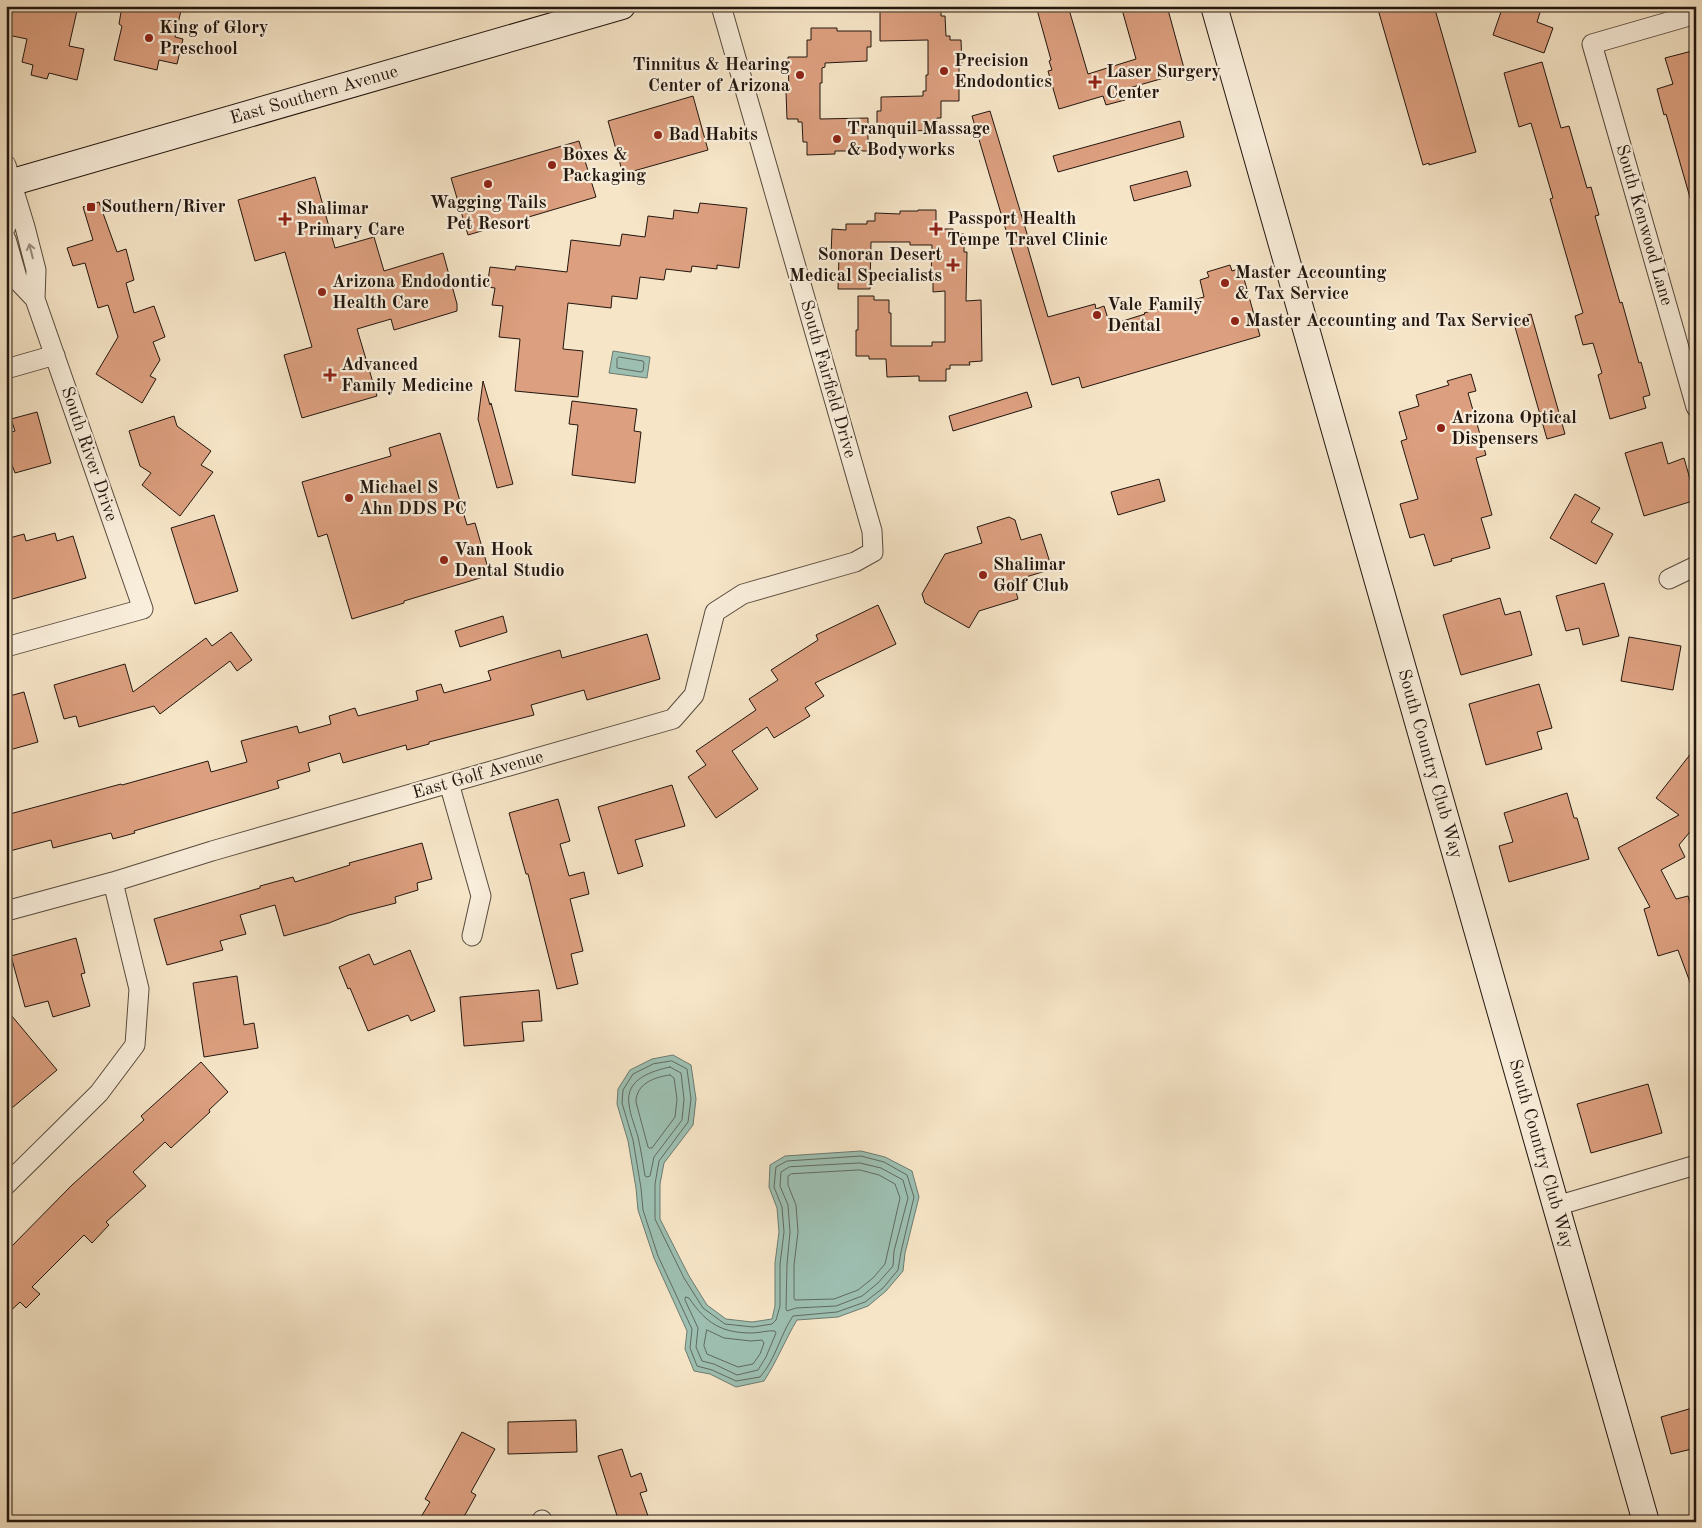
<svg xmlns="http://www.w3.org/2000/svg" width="1702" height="1528" font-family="'Old Standard TT',serif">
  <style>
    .water { fill: #9dbfb1; stroke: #6c7b70 }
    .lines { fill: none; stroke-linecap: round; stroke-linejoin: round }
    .shore { stroke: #606a60; stroke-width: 1 }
    .building { fill: #dc9f7f; stroke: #22160f }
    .street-casing { stroke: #574a3d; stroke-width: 21 }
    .secondary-casing { stroke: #22160f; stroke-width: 28 }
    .street { stroke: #f9eedb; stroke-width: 19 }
    .secondary { stroke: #f9eedb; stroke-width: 26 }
    .oneway { stroke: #988d7f }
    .poi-dot { fill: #8f2418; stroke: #f9eedb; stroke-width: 2 }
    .labels { text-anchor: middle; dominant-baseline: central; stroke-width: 4.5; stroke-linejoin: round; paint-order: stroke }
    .poi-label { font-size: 18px; font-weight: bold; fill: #22160f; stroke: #f9eedb; text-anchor: start }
    .street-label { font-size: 18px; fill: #22160f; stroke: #f9eedb }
  </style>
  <rect width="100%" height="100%" fill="#f6e5c7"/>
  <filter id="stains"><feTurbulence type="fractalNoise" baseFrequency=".004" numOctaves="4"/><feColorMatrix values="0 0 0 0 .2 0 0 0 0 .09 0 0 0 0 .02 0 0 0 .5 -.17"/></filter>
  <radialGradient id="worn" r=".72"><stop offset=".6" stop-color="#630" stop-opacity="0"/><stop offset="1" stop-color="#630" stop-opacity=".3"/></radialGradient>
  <path class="water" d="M613,351L650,357L647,378L609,373Z
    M673,1055L691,1065L696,1099L693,1125L664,1163L660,1184V1219L689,1276L707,1305L726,1319L752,1322L772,1319L775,1306V1263L779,1232L777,1208L769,1187L770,1165L785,1156L861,1151L885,1157L912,1171L919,1197L905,1253L903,1271L886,1291L868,1306L838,1317L797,1320C785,1340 777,1361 764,1381L736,1387L710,1374L694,1371L685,1349L687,1331L654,1258L638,1210L636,1188L628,1141L617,1104L618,1089L630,1070L652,1059Z"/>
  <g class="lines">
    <path class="shore" d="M619,357L643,361L644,363L643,371L641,372L617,368V359Z
      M672,1061L687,1069L691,1099L688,1122L659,1161L655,1184V1219L684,1278L703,1308L725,1324L753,1327L772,1324L776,1320L780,1306V1264L784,1232L782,1207L774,1187L776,1167L787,1161L861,1156L884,1162L907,1175L914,1197L901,1252L898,1270L883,1288L865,1302L837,1312L793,1316C780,1335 776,1359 760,1377L736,1381L712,1370L697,1366L690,1348L692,1329L658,1256L643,1210L641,1188L633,1140L622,1103L623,1090L633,1074L653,1064Z
      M670,1067L681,1073L684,1099L682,1120L654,1157L650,1176L647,1177L645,1176C643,1163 641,1150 638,1137C635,1126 630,1115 629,1104C625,1079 652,1071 670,1067Z
      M670,1075L674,1078L677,1099L675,1117L652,1148H649L648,1147L636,1102C636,1084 654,1077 670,1075Z
      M860,1163L881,1168L903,1180L908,1198L894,1251L893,1266L878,1283L862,1296L836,1306L796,1308L787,1311L786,1309L787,1264L790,1232L788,1205L780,1186L781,1172L789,1167Z
      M860,1170L879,1175L895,1184L900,1198L885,1264L873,1278L858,1290L834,1299L795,1300L794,1298V1265L798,1232L796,1205L788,1185V1176L791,1174Z
      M686,1297L689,1298C706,1323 721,1333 752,1333C760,1333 768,1330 775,1331L776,1333L766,1357L758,1370L737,1375L714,1364L702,1361L696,1347L698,1328L685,1300Z
      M707,1330L724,1338L751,1341L762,1340L764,1343L760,1354L753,1364L738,1367L707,1354L704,1346Z"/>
  </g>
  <path class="building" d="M6,6H78L69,46L84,49L77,80L49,73L47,79L31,75L33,65L22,62L27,39L8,35L11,20L6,19Z
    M122,6H182L175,37L183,39L177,64L159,60L157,70L114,60L122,26L119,24Z
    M913,6H941V16H945L946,36H950V40H961L962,67H959V101H941V118H937V130L911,131V127L877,128V111H881V97L923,96V91H926V75H928V40L880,41V8Z
    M1036,6H1068L1088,74L1136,59L1121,6H1167L1185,72L1122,90L1125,100L1106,105L1103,96L1059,109L1048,71L1052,70L1049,61L1051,60Z
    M1377,6H1434L1476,152L1429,165V163L1423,165Z
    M1503,6H1542L1537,22L1553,28L1544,53L1493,35Z
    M811,28H837V31H871V47H867V61L825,63V67L822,68V83H820V119L868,118V151H835V154L807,155V142H803L802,122H798V119H787L786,92H789L788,57H807V40H811Z
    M1696,50V200L1691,201L1666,114L1664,115L1657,89L1673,84L1665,58Z
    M1542,62L1561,128L1569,126L1587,188L1591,187L1599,215L1595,216L1620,303L1622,302L1639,363L1641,362L1650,395L1643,397L1646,408L1610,419L1598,375L1602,373L1593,343L1583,345L1575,316L1583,313L1550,199L1553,198L1531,123L1519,127L1504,73Z
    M693,96L708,150L623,174L608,121Z
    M990,111L1028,237L1025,238L1048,317L1095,304L1096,309L1104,306L1110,325L1145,314L1144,313L1204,297L1200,280L1209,277L1207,272L1230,265L1232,271L1241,268L1260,336L1082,388L1079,377L1052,385L972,116Z
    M1180,121L1184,137L1058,172L1053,156Z
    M579,141L596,197L468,235L451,178Z
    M1187,171L1191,186L1134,201L1130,186Z
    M315,177L335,248L374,237L384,271L443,253L457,304V311L394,330L391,319L357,329L377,396L302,418L284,355L312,347L285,252L255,261L238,200Z
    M99,202L117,252L126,249L134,280L126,283L134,313L154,306L165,337L153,342L160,360L150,376L156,379L142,403L96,374L118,337L108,305L98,308L85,263L73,266L67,248L93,240L83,207Z
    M700,203L747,208L739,268L717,265V269L692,266L691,272L666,269L664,280L640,277L637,299L612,296L611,308L568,303L563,349L583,351L578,397L515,391L520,339L499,337L503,306L492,305L495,288L487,287L490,267L515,270L516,266L567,272L571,240L620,246L622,234L645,237L648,216L673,219L674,210L698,213Z
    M918,210H936V229H953V234H964V252H967L966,301L981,300L982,361L969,362L970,365H950V369H946V381H919V376L887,377L886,359H869V356H856V330H858V296H874V300H889V313H891V346H932V342H945V291L933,292V279H931L932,245H910V242H871L870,289H838L839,256H831L832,229L846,230V224H867V221H875V213L900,214V211H918Z
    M1531,314L1565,434L1547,439L1513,320Z
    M1471,374L1476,391L1468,393L1486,455L1476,458L1492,515L1481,518L1490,548L1451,559L1452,561L1434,566L1424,534L1410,538L1400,504L1418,499L1401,441L1407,439L1399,412L1419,406L1416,395L1449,385L1447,381Z
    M483,381L490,405L491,403L513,484L497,488L478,419Z
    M1027,392L1032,407L953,431L949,416Z
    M572,401L637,409L634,431L641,432L635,483L572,475L578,425L569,424Z
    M37,412L51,463L15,473L12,465L6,466V434L15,431L11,419Z
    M174,416L177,426L211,451L201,465L213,472L180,516L142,485L151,473L140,466L129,431Z
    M440,433L467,525L475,523L490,575L404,601V603L352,619L327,534L318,537L302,482L391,456L389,448Z
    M1662,442L1668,464L1684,458L1696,500L1644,516L1625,453Z
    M1159,479L1165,501L1118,515L1111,492Z
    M1575,494L1600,508L1591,522L1613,534L1596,564L1550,538Z
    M214,515L238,591L195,604L171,528Z
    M1009,517L1015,520L1021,540L1041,534L1052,569L1013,581L1018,599L979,611L969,628L925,603L922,594L945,554L982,543L977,527Z
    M55,533L57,541L73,536L86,578L9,600L6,592V539L24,534L26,541Z
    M1604,583L1619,636L1583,645L1579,628L1566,631L1556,596Z
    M1500,598L1505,615L1520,611L1532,655L1461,675L1443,615Z
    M878,605L896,644L815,683L824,696L805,708L810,716L774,738L767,727L732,751L758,789L716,818L688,777L706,765L696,751L756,710L749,699L778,680L771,670L818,640L816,635Z
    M503,616L507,632L460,647L455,631Z
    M231,632L252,660L237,671L230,661L160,714L154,706L79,727L76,716L64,719L54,685L125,664L133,692L206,638L212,646Z
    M647,634L660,679L587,700L584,690L531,705L534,715L429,742V744L407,750L406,745L343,763L340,753L308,763L310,771L277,781L279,788L134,831L135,833L113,839L111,833L53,848L51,840L6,852V815L121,784L122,785L208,761L211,772L247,762L241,741L297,726L299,733L331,724L329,716L355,708L358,716L418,700L416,691L441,684L444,693L491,680L488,671L560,650L562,658Z
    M1629,637L1681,646L1673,690L1621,681Z
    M1539,684L1552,728L1537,732L1542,749L1486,765L1469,704Z
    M24,692L38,742L6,751V697Z
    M1696,747V829L1694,827L1679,845L1685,857L1661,870L1676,899L1688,896L1696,922V993H1694L1678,950L1658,956L1644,909L1650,907L1618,848L1679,815L1656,798Z
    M672,785L685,826L635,840L643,866L618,874L598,807Z
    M1567,793L1574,818H1577L1589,859L1509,882L1499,846L1513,842L1504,813Z
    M558,799L570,841L560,844L569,876L584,872L589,894L570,899L583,951L571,954L578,984L557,989L528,874H526L509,813Z
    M422,843L432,879L417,883L418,890L395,897L396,903L349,915L329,923L284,936L275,905L240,915L246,934L220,941L223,950L167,965L154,919L260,888V886L293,877L295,882L350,865L349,863Z
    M76,938L85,973L81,974L90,1006L53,1017L48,1001L25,1007L11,956Z
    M410,950L435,1011L411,1021L408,1015L368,1031L350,988L348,989L339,967L369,954L374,965Z
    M237,976L244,1025L254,1023L258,1048L204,1057L193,983Z
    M539,990L542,1021L522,1022L524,1041L464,1046L460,997Z
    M6,1009L57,1070L6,1113Z
    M201,1062L228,1092L209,1110L210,1112L171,1148L165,1142L133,1172L146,1186L106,1222L109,1225L92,1243L84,1235L32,1287L40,1294L26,1308L20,1302L6,1315V1252L72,1185L144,1120L141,1116Z
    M1648,1084L1662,1133L1591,1153L1577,1104Z
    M1696,1407V1448L1671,1454L1661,1417Z
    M576,1420L577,1452L508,1454V1422Z
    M462,1432L495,1449L471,1492L476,1495L461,1522H418L430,1502L425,1499Z
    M622,1449L631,1477L641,1473L647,1491L640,1493L648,1516L631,1522H619L598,1456Z"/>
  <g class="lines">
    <defs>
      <path id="street" d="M1696,14L1592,44L1696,407
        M6,165L25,227L36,270L35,299
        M6,227L11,191
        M6,239L18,281L35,299L143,609L6,647
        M6,369L55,355
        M1669,579L1696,566
        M449,783L481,896L472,936
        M6,911L113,882L212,851L673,719L694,695L715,612L743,594L855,562L873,552L872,531L721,6
        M6,1185L99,1093L135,1045L139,989L113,882
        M1556,1206L1696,1165
        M541,1522L542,1520"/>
      <path id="secondary" d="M1214,6L1646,1522
        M6,184L622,6"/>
    </defs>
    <use href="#street" class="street-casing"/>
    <use href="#secondary" class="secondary-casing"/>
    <use href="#street" class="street"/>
    <use href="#secondary" class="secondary"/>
  </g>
  <defs><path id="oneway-shaft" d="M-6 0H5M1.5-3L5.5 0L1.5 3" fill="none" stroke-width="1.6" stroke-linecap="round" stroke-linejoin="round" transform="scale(1.25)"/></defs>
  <use class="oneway" href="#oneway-shaft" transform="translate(31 251) rotate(-104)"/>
  <g class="poi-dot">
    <circle cx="149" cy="38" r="5"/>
    <circle cx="944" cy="71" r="5"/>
    <circle cx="800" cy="75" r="5"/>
    <path d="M1092.5 74.5h5v5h5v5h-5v5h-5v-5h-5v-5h5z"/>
    <circle cx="658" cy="135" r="5"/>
    <circle cx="837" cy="139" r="5"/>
    <circle cx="552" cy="165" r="5"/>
    <circle cx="488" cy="184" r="5"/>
    <rect x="86" y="202" width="10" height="10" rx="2.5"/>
    <path d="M282.5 211.5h5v5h5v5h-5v5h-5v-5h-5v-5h5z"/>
    <path d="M933.5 221.5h5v5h5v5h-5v5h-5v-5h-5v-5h5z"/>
    <path d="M950.5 257.5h5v5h5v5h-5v5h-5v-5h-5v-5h5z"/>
    <circle cx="1225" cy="283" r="5"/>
    <circle cx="322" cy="292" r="5"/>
    <circle cx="1097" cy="315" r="5"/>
    <circle cx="1235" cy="321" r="5"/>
    <path d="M327.5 367.5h5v5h5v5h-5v5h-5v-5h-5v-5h5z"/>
    <circle cx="1441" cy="428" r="5"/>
    <circle cx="349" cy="498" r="5"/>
    <circle cx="444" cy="560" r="5"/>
    <circle cx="983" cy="575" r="5"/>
  </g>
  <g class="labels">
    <g class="poi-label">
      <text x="159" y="28">King of Glory<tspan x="159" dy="21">Preschool</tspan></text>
      <text x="954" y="61">Precision<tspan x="954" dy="21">Endodontics</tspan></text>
      <text x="790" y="65" text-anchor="end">Tinnitus &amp; Hearing<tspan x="790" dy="21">Center of Arizona</tspan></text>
      <text x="1106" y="72">Laser Surgery<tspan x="1106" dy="21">Center</tspan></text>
      <text x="847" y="129">Tranquil Massage<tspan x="847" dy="21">&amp; Bodyworks</tspan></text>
      <text x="668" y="135">Bad Habits</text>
      <text x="562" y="155">Boxes &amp;<tspan x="562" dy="21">Packaging</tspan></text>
      <text x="488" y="203" text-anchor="middle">Wagging Tails<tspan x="488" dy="21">Pet Resort</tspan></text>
      <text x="101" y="207">Southern/River</text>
      <text x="296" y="209">Shalimar<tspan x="296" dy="21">Primary Care</tspan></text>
      <text x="947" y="219">Passport Health<tspan x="947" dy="21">Tempe Travel Clinic</tspan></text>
      <text x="942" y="255" text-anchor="end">Sonoran Desert<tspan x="942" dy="21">Medical Specialists</tspan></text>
      <text x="1235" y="273">Master Accounting<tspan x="1235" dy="21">&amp; Tax Service</tspan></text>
      <text x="332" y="282">Arizona Endodontic<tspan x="332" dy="21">Health Care</tspan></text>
      <text x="1107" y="305">Vale Family<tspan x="1107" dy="21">Dental</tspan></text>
      <text x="1245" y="321">Master Accounting and Tax Service</text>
      <text x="341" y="365">Advanced<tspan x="341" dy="21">Family Medicine</tspan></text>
      <text x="1451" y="418">Arizona Optical<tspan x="1451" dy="21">Dispensers</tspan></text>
      <text x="359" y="488">Michael S<tspan x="359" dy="21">Ahn DDS PC</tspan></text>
      <text x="454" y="550">Van Hook<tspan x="454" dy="21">Dental Studio</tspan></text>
      <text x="993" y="565">Shalimar<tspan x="993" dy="21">Golf Club</tspan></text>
    </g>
    <g class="street-label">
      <text transform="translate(314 95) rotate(-16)">East Southern Avenue</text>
      <text transform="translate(1644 225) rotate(74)">South Kenwood Lane</text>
      <text transform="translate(828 379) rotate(74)">South Fairfield Drive</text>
      <text transform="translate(89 454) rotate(71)">South River Drive</text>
      <text transform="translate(1430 764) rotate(74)">South Country Club Way</text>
      <text transform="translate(478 775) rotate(-16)">East Golf Avenue</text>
      <text transform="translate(1541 1154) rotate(74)">South Country Club Way</text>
    </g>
  </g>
  <rect width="1702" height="1528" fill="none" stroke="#f6e5c7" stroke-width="25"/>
  <rect x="8" y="8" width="1687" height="1513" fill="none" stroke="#22160f" stroke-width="2.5"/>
  <rect x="12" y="12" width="1677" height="1503" fill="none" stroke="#22160f"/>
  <rect width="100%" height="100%" filter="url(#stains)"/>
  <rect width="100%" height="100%" fill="url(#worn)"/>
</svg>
